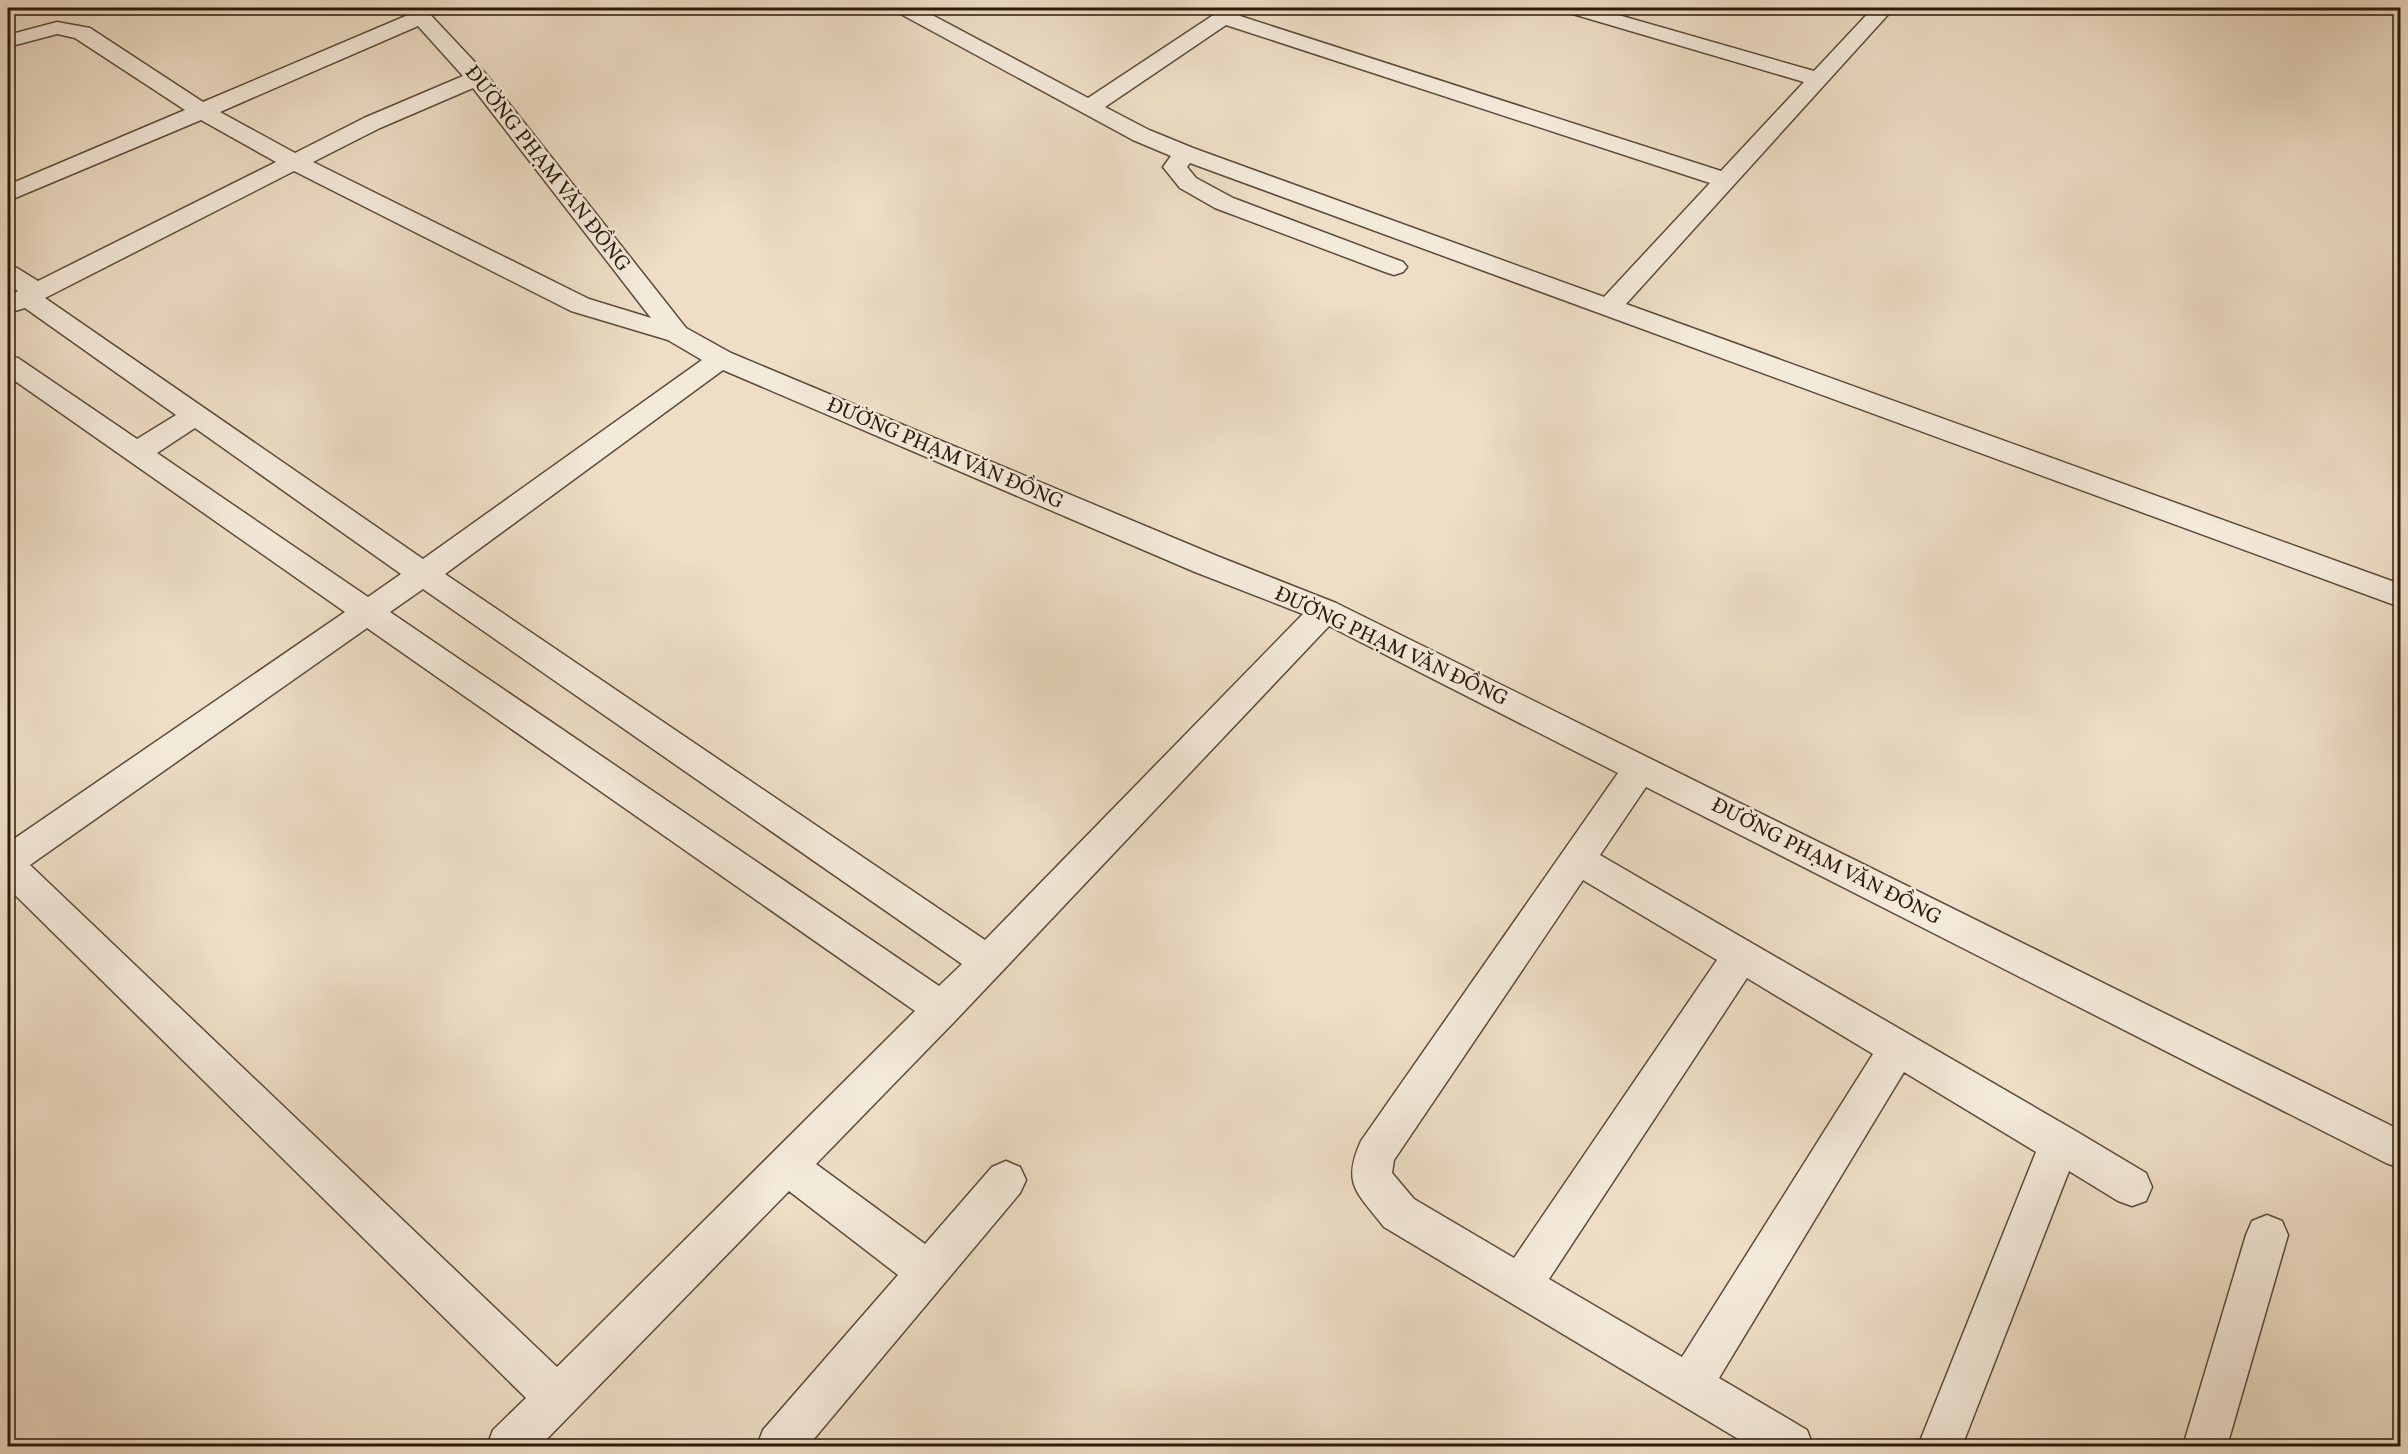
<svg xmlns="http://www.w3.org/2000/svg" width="2408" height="1454" font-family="Vollkorn,serif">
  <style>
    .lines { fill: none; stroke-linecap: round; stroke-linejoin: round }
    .minor-casing { stroke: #5c4b39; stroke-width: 3 }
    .minor { fill: #f4eada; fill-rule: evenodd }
    .labels { text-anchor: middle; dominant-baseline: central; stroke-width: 5; stroke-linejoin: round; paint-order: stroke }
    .street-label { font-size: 21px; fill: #2b1a0a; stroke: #f4eada }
  </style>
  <rect width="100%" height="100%" fill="#eedec6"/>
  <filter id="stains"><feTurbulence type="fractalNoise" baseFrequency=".00333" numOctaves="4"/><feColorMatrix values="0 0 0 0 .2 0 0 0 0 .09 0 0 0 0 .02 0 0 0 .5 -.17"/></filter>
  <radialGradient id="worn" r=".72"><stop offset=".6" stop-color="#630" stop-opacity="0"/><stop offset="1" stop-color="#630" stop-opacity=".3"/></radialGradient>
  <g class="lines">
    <defs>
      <path id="minor" d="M403,8H424L485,73L686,328L731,353L1217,556L1336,603L2400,1130V1168L2386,1163L1646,787L1600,855L2074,1130L2146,1173L2152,1187L2146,1201L2132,1206L2118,1201L2069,1171L1962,1446H1918L2036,1152L1904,1072L1719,1378L1807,1430L1813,1446H1750L1384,1227C1358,1193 1341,1185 1361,1141L1618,773L1329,626L955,1021L816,1164L925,1244L992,1167L1006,1161L1020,1167L1026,1180L1020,1193L808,1446H757L763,1430L898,1275L789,1191L540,1446H487L493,1430L526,1398L8,888V843L345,612L8,376V356L18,358L137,439L176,415L25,308L8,313V297L18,291L8,284V265L17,268L38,281L276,162L201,120L8,201V185L185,110L75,38L57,34L8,47V35L57,22L90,28L203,102L408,15ZM418,26L463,76L364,118L295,153L220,112ZM473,88L651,318L589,299L313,162L380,128ZM294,171L571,311L668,340L702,360L423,559L45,298ZM723,370L1195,572L1303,614L985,940L445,574ZM195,428L401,574L368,597L157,453ZM423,589L962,964L939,986L390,612ZM367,628L915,1011L557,1367L30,865ZM1583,880L1717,960L1514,1258L1414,1199L1392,1173L1394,1160ZM1747,978L1873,1054L1682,1357L1549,1279Z
        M893,8H919L1088,98L1224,8H1247L1240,16L1721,171L1804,82L1566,12L1563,8H1594L1814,71L1873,8H1894L1626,304L2400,584V607L1190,163L1187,167L1196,178L1233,198L1403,262L1407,267L1403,272L1394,275L1385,272L1215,208L1180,188L1163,167L1171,156L1133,140L897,12ZM1226,25L1710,183L1604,297L1193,148L1149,130L1105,107Z
        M2267,1215L2282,1221L2288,1235L2227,1446H2183L2246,1235L2252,1221Z"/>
    </defs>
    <use href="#minor" class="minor-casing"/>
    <use href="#minor" class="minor"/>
  </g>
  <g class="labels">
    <g class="street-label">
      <text transform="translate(547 169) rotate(52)">ĐƯỜNG PHẠM VĂN ĐỒNG</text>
      <text transform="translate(945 454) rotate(23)">ĐƯỜNG PHẠM VĂN ĐỒNG</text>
      <text transform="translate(1391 647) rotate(25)">ĐƯỜNG PHẠM VĂN ĐỒNG</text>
      <text transform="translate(1826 862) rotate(27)">ĐƯỜNG PHẠM VĂN ĐỒNG</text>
    </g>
  </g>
  <rect width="2408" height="1454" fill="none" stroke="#eedec6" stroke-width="30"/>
  <rect x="9" y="9" width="2390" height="1436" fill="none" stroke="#2b1a0a" stroke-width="3"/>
  <rect x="15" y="15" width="2378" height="1424" fill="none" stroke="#2b1a0a" stroke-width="1.5"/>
  <rect width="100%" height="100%" filter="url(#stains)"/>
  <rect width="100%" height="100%" fill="url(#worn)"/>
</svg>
